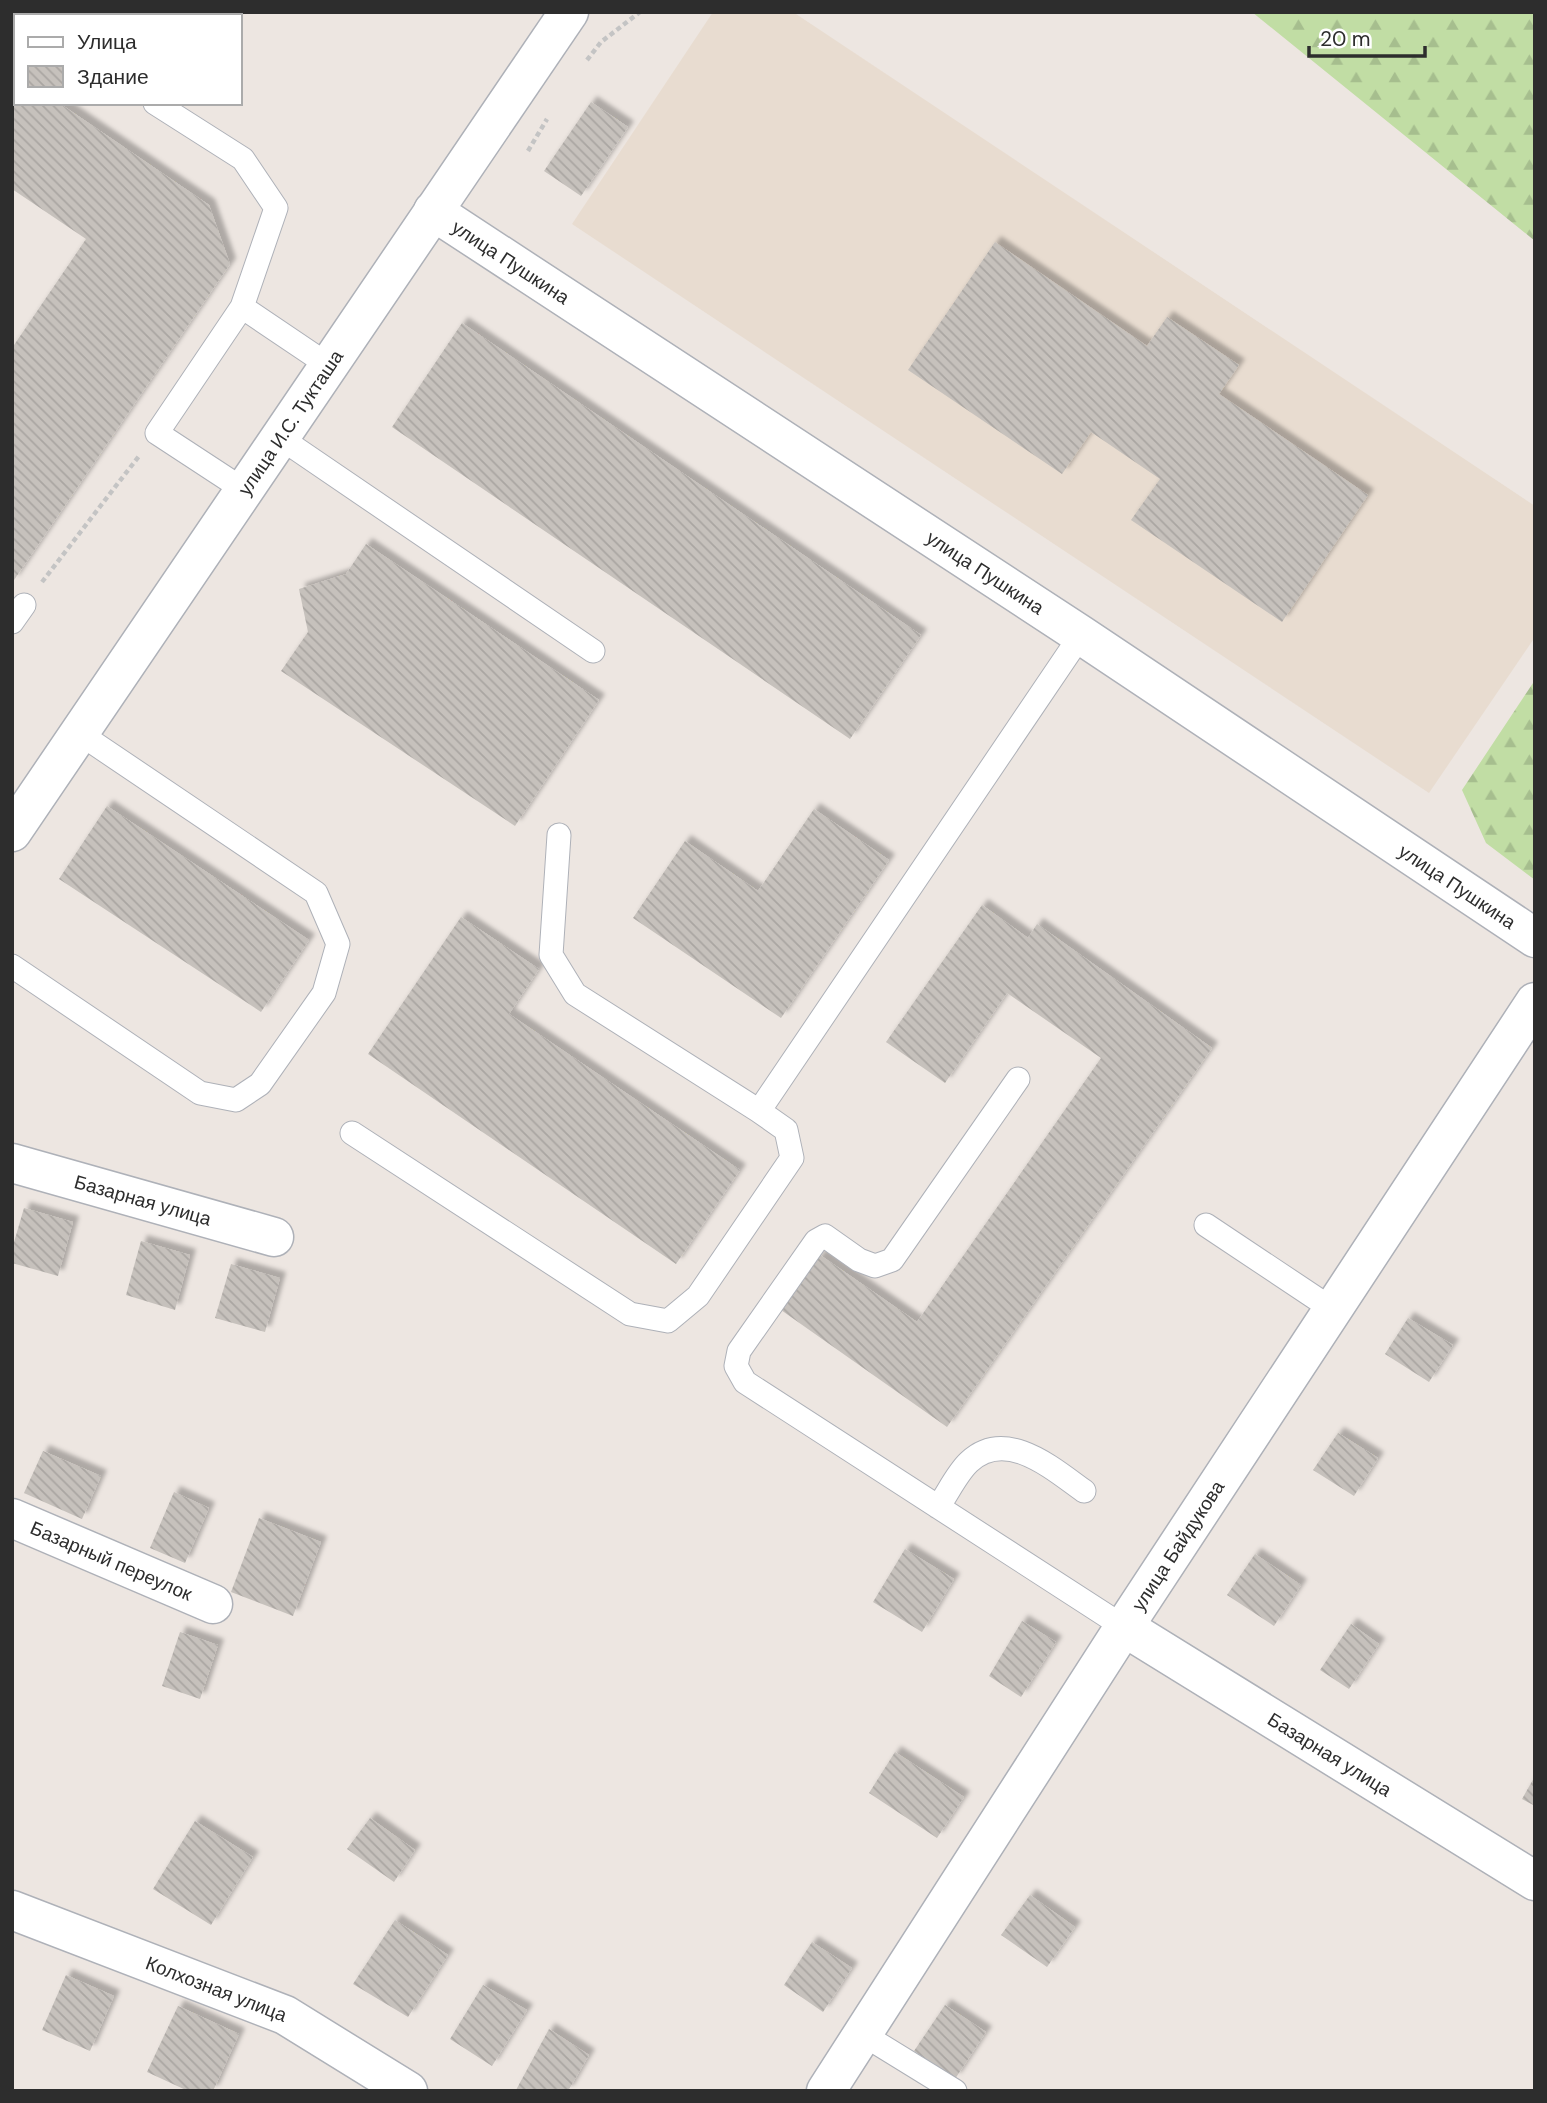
<svg xmlns="http://www.w3.org/2000/svg" width="1547" height="2103" font-family="'DM Sans',sans-serif">
  <style>
    .education { fill: #e8dcd0 }
    .forest { fill: url(#forest-firs) }
    .building { fill: url(#building-back-hatch); filter: url(#shadow) }
    .lines { fill: none; stroke-linecap: round; stroke-linejoin: round }
    .lane-casing { stroke: #aeb1b8; stroke-width: 25 }
    .street-casing { stroke: #aeb1b8; stroke-width: 41 }
    .path { stroke: #c4c4c4; stroke-width: 4.5; stroke-dasharray: 5 3.5; stroke-linecap: butt }
    .lane { stroke: #fff; stroke-width: 23 }
    .street { stroke: #fff; stroke-width: 38 }
    .labels { text-anchor: middle; dominant-baseline: central; stroke-width: 6; stroke-linejoin: round; paint-order: stroke }
    .street-label { font-size: 19px; fill: #2d2d2d; stroke: #fff }
  </style>
  <defs>
    <pattern id="forest-firs" width="22" height="20" patternUnits="userSpaceOnUse" patternTransform="scale(1.75)"><rect width="22" height="20" fill="#c1dda4"/><path d="M5 1l3.5 6h-7zM16 11l3.5 6h-7z" fill="#a6be8e"/></pattern>
    <pattern id="building-back-hatch" width="6" height="6" patternUnits="userSpaceOnUse" patternTransform="scale(1.75)"><rect width="6" height="6" fill="#c6c1bc"/><path d="M-1 5l2 2M0 0l6 6M5-1l2 2" fill="none" stroke="#aaa6a2"/></pattern>
    <filter id="shadow"><feDropShadow dx="6" dy="-6" stdDeviation="2" flood-color="#0004"/></filter>
  </defs>
  <rect width="100%" height="100%" fill="#ede6e1"/>
  <path class="education" d="M713,12H793L1535,506V637L1429,793L572,224Z"/>
  <path class="forest" d="M1252,12H1535V241Z
    M1535,680V880L1486,843L1462,790Z"/>
  <path class="building" d="M12,72L16,74V103H59L209,205L230,264L12,583V348L86,239L12,189Z
    M591,102L628,127L581,196L544,171Z
    M995,242L1147,346L1167,317L1239,365L1219,394L1368,495L1282,622L1131,520L1160,479L1091,432L1062,474L908,370Z
    M462,323L921,635L850,739L392,427Z
    M366,544L599,700L515,826L281,671L308,632L299,589L346,574Z
    M107,806L309,940L261,1012L59,879Z
    M814,809L889,860L781,1018L633,918L685,841L758,891Z
    M982,905L1028,938L1037,924L1212,1048L947,1427L781,1310L820,1255L917,1322L1101,1058L1007,993L945,1083L886,1042Z
    M461,917L539,969L509,1014L740,1170L676,1264L368,1054Z
    M24,1208L73,1222L58,1276L12,1263V1249Z
    M141,1241L190,1255L175,1310L126,1295Z
    M231,1264L280,1278L265,1332L215,1318Z
    M1408,1318L1453,1345L1429,1382L1385,1354Z
    M1338,1433L1378,1458L1354,1496L1313,1470Z
    M43,1451L101,1476L82,1519L24,1493Z
    M174,1492L209,1508L185,1563L150,1548Z
    M259,1518L321,1542L293,1616L231,1592Z
    M905,1549L954,1579L922,1632L873,1602Z
    M1255,1554L1301,1585L1274,1626L1227,1595Z
    M1022,1621L1056,1642L1021,1697L989,1676Z
    M1351,1624L1379,1644L1349,1689L1320,1670Z
    M180,1632L218,1645L200,1699L162,1686Z
    M895,1752L964,1797L937,1838L869,1793Z
    M1535,1776V1806L1522,1799Z
    M370,1818L415,1850L394,1882L347,1849Z
    M195,1821L253,1857L211,1925L153,1889Z
    M1030,1895L1075,1927L1047,1967L1001,1935Z
    M395,1920L448,1955L408,2017L353,1984Z
    M812,1942L852,1968L823,2012L784,1985Z
    M66,1975L114,1996L90,2051L42,2030Z
    M483,1985L527,2010L492,2066L450,2039Z
    M945,2005L986,2032L955,2079L914,2051Z
    M178,2006L239,2034L213,2091H188L147,2072Z
    M549,2029L589,2055L568,2091H518L516,2090Z"/>
  <g class="lines">
    <defs>
      <path id="lane" d="M12,13L17,16
        M155,103L243,159L276,208L242,307L157,433L244,490
        M242,307L328,365
        M279,437L593,651
        M12,622L24,605
        M559,835L551,955L575,994L759,1111
        M12,966L200,1093L236,1100L260,1084L324,993L338,944L316,893L79,733
        M1018,1079L892,1260L875,1266L859,1260L825,1236L816,1241L739,1351L736,1366L745,1382L1124,1627
        M352,1133L630,1314L668,1321L698,1296L792,1158L786,1130L759,1111L1081,635
        M1206,1225L1332,1309
        M938,1507C948,1493 957,1473 969,1462C1006,1427 1053,1469 1084,1491
        M864,2035L955,2091"/>
      <g id="street">
        <path id="s1" d="M433,211L1081,635L1535,938"/>
        <path id="s2" d="M12,832L569,12"/>
        <path id="s3" d="M12,1163L274,1237"/>
        <path id="s4" d="M12,1518L213,1604"/>
        <path id="s5" d="M1124,1627L1535,1881"/>
        <path id="s6" d="M12,1910L285,2015L408,2091"/>
        <path id="s7" d="M826,2091L1124,1627L1535,1002"/>
      </g>
    </defs>
    <use href="#lane" class="lane-casing"/>
    <use href="#street" class="street-casing"/>
    <path class="path" d="M587,60L601,42L640,12
      M528,151L547,119
      M42,582L139,456"/>
    <use href="#lane" class="lane"/>
    <use href="#street" class="street"/>
  </g>
  <g class="labels">
    <g class="street-label">
      <text stroke="none"><textPath href="#s1" startOffset="93">улица Пушкина</textPath></text>
      <text stroke="none"><textPath href="#s2" startOffset="495">улица И.С. Тукташа</textPath></text>
      <text stroke="none"><textPath href="#s1" startOffset="660">улица Пушкина</textPath></text>
      <text stroke="none"><textPath href="#s1" startOffset="1227">улица Пушкина</textPath></text>
      <text stroke="none"><textPath href="#s3" startOffset="136">Базарная улица</textPath></text>
      <text stroke="none"><textPath href="#s7" startOffset="649">улица Байдукова</textPath></text>
      <text stroke="none"><textPath href="#s4" startOffset="108">Базарный переулок</textPath></text>
      <text stroke="none"><textPath href="#s5" startOffset="242">Базарная улица</textPath></text>
      <text stroke="none"><textPath href="#s6" startOffset="219">Колхозная улица</textPath></text>
    </g>
  </g>
  <rect width="1547" height="2103" fill="none" stroke="#2d2d2d" stroke-width="28"/>
  <rect x="14" y="14" width="228" height="91" fill="#ffffff" stroke="#ababab" stroke-width="2"/>
  <rect x="28" y="37" width="35" height="10" fill="#ffffff" stroke="#ababab" stroke-width="2"/>
  <text x="77" y="49" font-size="21" fill="#2d2d2d">Улица</text>
  <rect x="28" y="66" width="35" height="21" fill="url(#building-back-hatch)" stroke="#ababab" stroke-width="2"/>
  <text x="77" y="84" font-size="21" fill="#2d2d2d">Здание</text>
  <path d="M1309 46v10h116v-10" fill="none" stroke="#2d2d2d" stroke-width="3.5"/>
  <text x="1320" y="46" font-size="21" fill="#2d2d2d" stroke="#ffffff" stroke-width="5" paint-order="stroke">20 m</text>
</svg>
